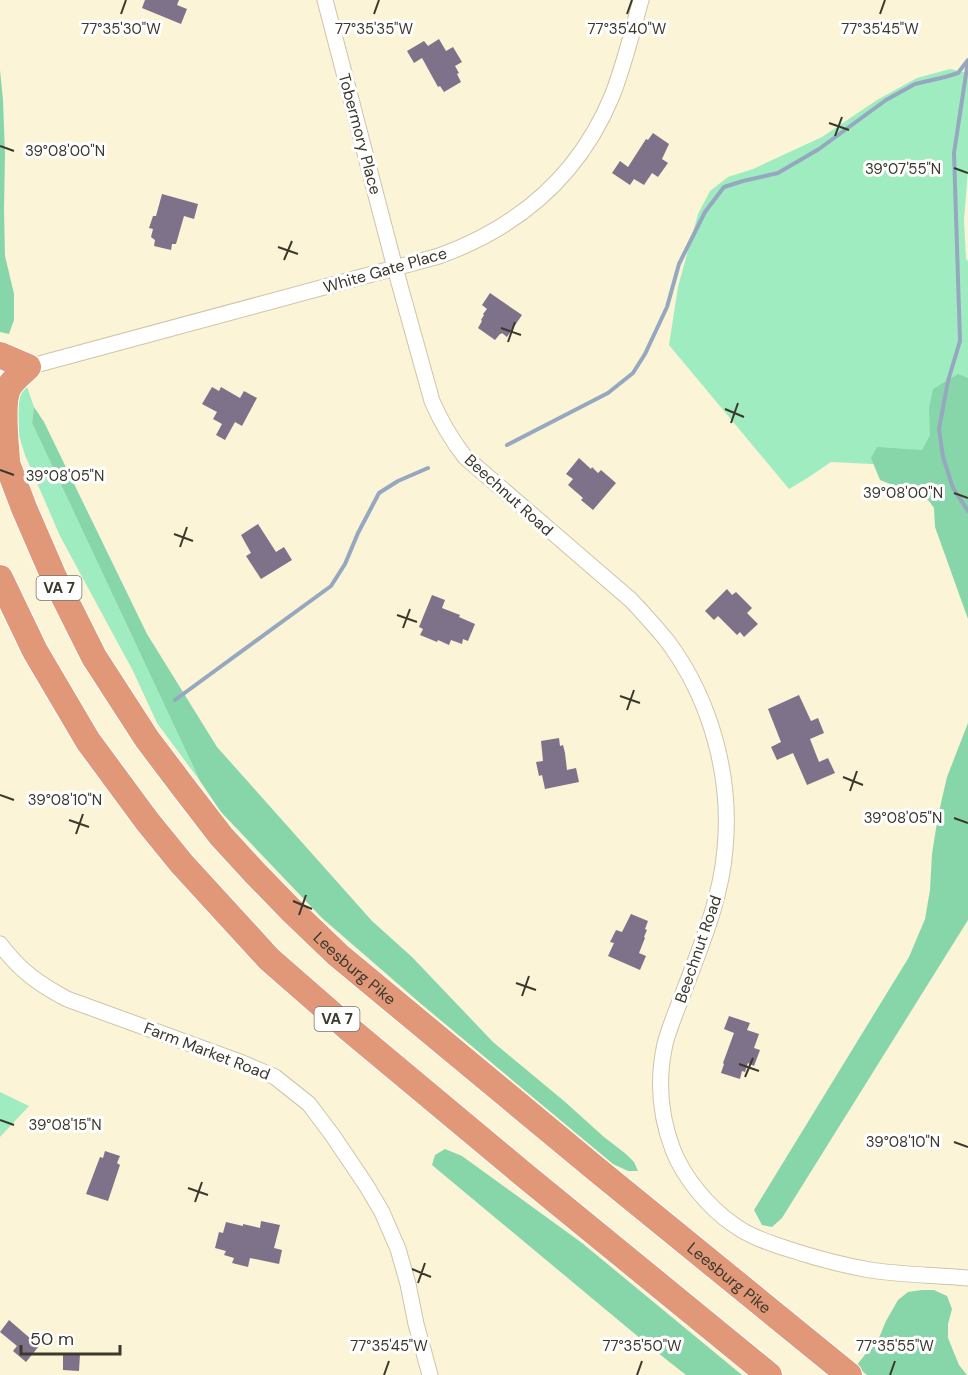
<svg xmlns="http://www.w3.org/2000/svg" width="968" height="1375" font-family="'DM Sans',sans-serif">
  <style>
    .green { fill: #9fecc0 }
    .forest { fill: #87d6a9 }
    .lines { fill: none; stroke-linecap: round; stroke-linejoin: round }
    .stream { stroke: #95a8bf; stroke-width: 4 }
    .building { fill: #7e728a }
    .minor-casing { stroke: #ccc5a9; stroke-width: 17 }
    .trunk-casing { stroke: #fff; stroke-width: 28 }
    .minor { stroke: #fff; stroke-width: 15 }
    .trunk { stroke: #e09878; stroke-width: 26 }
    .ticks { fill: none; stroke: #3b382d; stroke-width: 2 }
    .labels { text-anchor: middle; dominant-baseline: central; stroke-width: 6; stroke-linejoin: round; paint-order: stroke }
    .shield { fill: #fff; stroke: #76746c; stroke-width: 1.5 }
    .shield-label { font-size: 15px; font-weight: bold; fill: #3b382d }
    .street-label { font-size: 16px; fill: #3b382d; stroke: #fff }
    .ticks-label { font-size: 15px; text-anchor: middle; fill: #3b382d; stroke: #fff; stroke-width: 6; stroke-linejoin: round; paint-order: stroke }
  </style>
  <rect width="100%" height="100%" fill="#fbf4d7"/>
  <path class="green" d="M950,69L968,73V170L964,220L966,259L968,261V521L892,465L831,462L809,477L789,489L669,345L678,287L698,214L710,191L728,177L753,169L822,137L877,100L917,78Z
    M25,381L34,407L32,423L200,781L157,723L133,671L60,536L25,455L11,410Z
    M0,1092L29,1106L0,1137Z"/>
  <path class="forest" d="M0,70L3,100L5,154L4,209L5,256L14,294V320L9,334L0,332Z
    M958,374L968,378V619L935,527L934,508L929,501L908,491L880,480L871,458L877,447L922,450L930,435L929,408L933,389Z
    M34,407L44,422L147,634L217,747L372,921L412,957L493,1042L564,1101L604,1137L626,1154L634,1162L638,1171H628L613,1164L420,1003L322,918L221,812L200,781L32,423Z
    M968,723V920L782,1218L772,1227L762,1225L754,1210L909,957L925,919L930,890L932,854L938,816L947,777Z
    M445,1149L462,1156L582,1243L742,1375H686L653,1349L432,1165L435,1155Z
    M922,1290H934L947,1296L952,1309L948,1324V1338L959,1365L967,1375H867L856,1366L868,1351L876,1345L886,1321L898,1300L908,1292Z"/>
  <g class="lines">
    <path class="stream" d="M968,61L954,153L960,341L948,381L939,429L943,457L953,488L968,511
      M507,445L608,393L633,373L645,354L667,307L679,264L705,212L724,187L743,181L778,173L819,149L886,100L915,84L945,77L958,73L968,60
      M175,700L331,586L345,564L358,533L379,493L398,481L428,468"/>
  </g>
  <path class="building" d="M145,0H179L177,5L187,9L181,24L142,8Z
    M439,39L446,51L453,47L462,62L455,66L459,73L457,74L461,82L444,92L440,86L438,87L422,58L414,63L407,51L424,41L428,46Z
    M653,133L669,144L662,159L668,163L658,177L652,173L644,185L634,179L630,185L612,173L620,161L628,167L646,139L648,140Z
    M162,194L198,204L194,219L184,216L176,244H172L171,250L154,246L155,240L151,237L153,229L149,228L153,216H156Z
    M490,293L522,315L507,337L502,333L501,334H500L495,340L478,328L482,321L481,320L484,315L483,314L487,309L482,305Z
    M212,387L219,391L221,387L240,398L244,391L257,398L242,426L235,422L225,440L216,435L222,424L213,419L217,412L202,404Z
    M579,458L591,469L592,467L598,473L601,470L616,483L593,510L581,500L583,498L568,485L573,479L566,474Z
    M258,524L276,552L284,547L292,560L261,579L246,556L251,553L241,535Z
    M727,589L732,595L736,592L752,608L747,613L758,624L744,637L740,632L737,635L718,616L714,620L705,611Z
    M432,595L445,600L442,608L460,615L459,617L475,624L468,641L463,639L462,644L451,640L449,645L438,640L437,642L420,635L423,629L419,627Z
    M799,695L811,721L818,718L824,733L810,739L819,762L828,758L835,773L807,785L793,753L777,760L771,747L781,742L768,709Z
    M559,738L560,746L563,745L565,753L567,770L576,768L579,782L545,789L542,775L539,776L536,762L543,761L541,741Z
    M631,914L648,921L645,929L647,930L644,937L645,938L639,953L646,956L640,970L608,956L614,943L610,942L616,930L622,932Z
    M729,1016L750,1023L747,1030L759,1034L754,1048L760,1050L754,1066L748,1063L745,1072L742,1071L740,1079L721,1073L724,1064L723,1063L734,1033L724,1029Z
    M105,1151L120,1156L117,1163L120,1165L108,1201L86,1194L100,1157L103,1158Z
    M261,1221L280,1225L274,1248L282,1250L279,1264L250,1258L248,1267L232,1263L234,1258L224,1255L226,1251L215,1248L219,1232L223,1233L226,1222L243,1226V1224L260,1228Z
    M9,1320L39,1346L26,1362L13,1351L17,1346L0,1332Z
    M63,1354H80L79,1371L63,1370Z"/>
  <g class="lines">
    <defs>
      <path id="minor" d="M325,0L395,268L432,401C441,422 451,439 465,457L631,600C644,614 656,627 668,642C711,700 732,777 725,849C721,900 700,948 682,996C676,1012 669,1028 665,1044C657,1080 660,1116 673,1150C684,1178 709,1208 734,1225C749,1236 767,1242 785,1248C812,1257 842,1265 870,1270C902,1275 936,1275 968,1278
        M0,377L28,367L439,256C519,227 579,176 612,96C624,66 632,32 641,0
        M0,944C20,971 39,984 67,999L240,1062L275,1077L309,1104L333,1136L366,1185L382,1212L398,1249L408,1284L416,1324L430,1375"/>
      <g id="trunk">
        <path d="M0,355L28,367C21,374 12,380 8,389C1,404 6,443 7,461"/>
        <path id="s1" d="M0,445L24,508L53,575L94,657L147,739L184,788L221,836L255,873L290,909L338,955L596,1169L849,1375"/>
        <path d="M0,578L35,651L88,741L147,821L182,864L269,959L348,1028L523,1174L769,1375"/>
      </g>
    </defs>
    <use href="#minor" class="minor-casing"/>
    <use href="#trunk" class="trunk-casing"/>
    <use href="#minor" class="minor"/>
    <use href="#trunk" class="trunk"/>
  </g>
  <path class="ticks" d="M121,14L126,0M374,14L379,0M627,14L632,0M880,14L885,0M829,123L849,130M835,136L842,117M0,146L14,151M954,168L968,173M278,247L298,254M284,260L292,241M501,328L521,335M508,342L515,322M725,409L744,417M731,423L738,403M0,470L14,475M954,493L968,498M174,534L193,541M180,547L187,527M397,615L417,622M403,628L410,609M620,696L640,703M627,710L634,690M843,777L863,785M850,791L857,771M0,795L14,800M954,818L968,823M69,820L89,827M76,834L83,814M293,901L312,909M299,915L306,895M516,983L536,990M522,996L529,976M739,1064L759,1071M745,1077L753,1058M0,1120L14,1125M954,1142L968,1147M188,1188L208,1195M195,1202L202,1182M412,1269L431,1277M418,1283L425,1263M384,1375L389,1361M637,1375L642,1361M890,1375L895,1361"/>
  <g class="labels">
    <g class="shield">
      <rect x="36.5" y="576" width="45" height="24" rx="4.5"/>
      <rect x="314.5" y="1007" width="45" height="24" rx="4.5"/>
    </g>
    <g class="shield-label">
      <text x="59" y="588">VA 7</text>
      <text x="337" y="1019">VA 7</text>
    </g>
    <g class="street-label">
      <text transform="translate(360 134) rotate(75)">Tobermory Place</text>
      <text transform="translate(385 270) rotate(-16)">White Gate Place</text>
      <text transform="translate(509 495) rotate(42)">Beechnut Road</text>
      <text transform="translate(698 949) rotate(-71)">Beechnut Road</text>
      <text stroke="none"><textPath href="#s1" startOffset="640">Leesburg Pike</textPath></text>
      <text transform="translate(207 1051) rotate(21)">Farm Market Road</text>
      <text stroke="none"><textPath href="#s1" startOffset="1126">Leesburg Pike</textPath></text>
    </g>
  </g>
  <g class="ticks-label">
    <text x="880" y="34">77°35'45"W</text>
    <text x="121" y="34">77°35'30"W</text>
    <text x="374" y="34">77°35'35"W</text>
    <text x="627" y="34">77°35'40"W</text>
    <text x="65" y="156">39°08'00"N</text>
    <text x="903" y="174">39°07'55"N</text>
    <text x="65" y="481">39°08'05"N</text>
    <text x="903" y="498">39°08'00"N</text>
    <text x="65" y="805">39°08'10"N</text>
    <text x="903" y="823">39°08'05"N</text>
    <text x="65" y="1130">39°08'15"N</text>
    <text x="903" y="1147">39°08'10"N</text>
    <text x="389" y="1351">77°35'45"W</text>
    <text x="642" y="1351">77°35'50"W</text>
    <text x="895" y="1351">77°35'55"W</text>
  </g>
  <path d="M21 1345v9h99v-9" fill="none" stroke="#3b382d" stroke-width="3"/>
  <text x="30" y="1345" font-size="18" fill="#3b382d" stroke="#ffffff" stroke-width="4.5" paint-order="stroke">50 m</text>
</svg>
